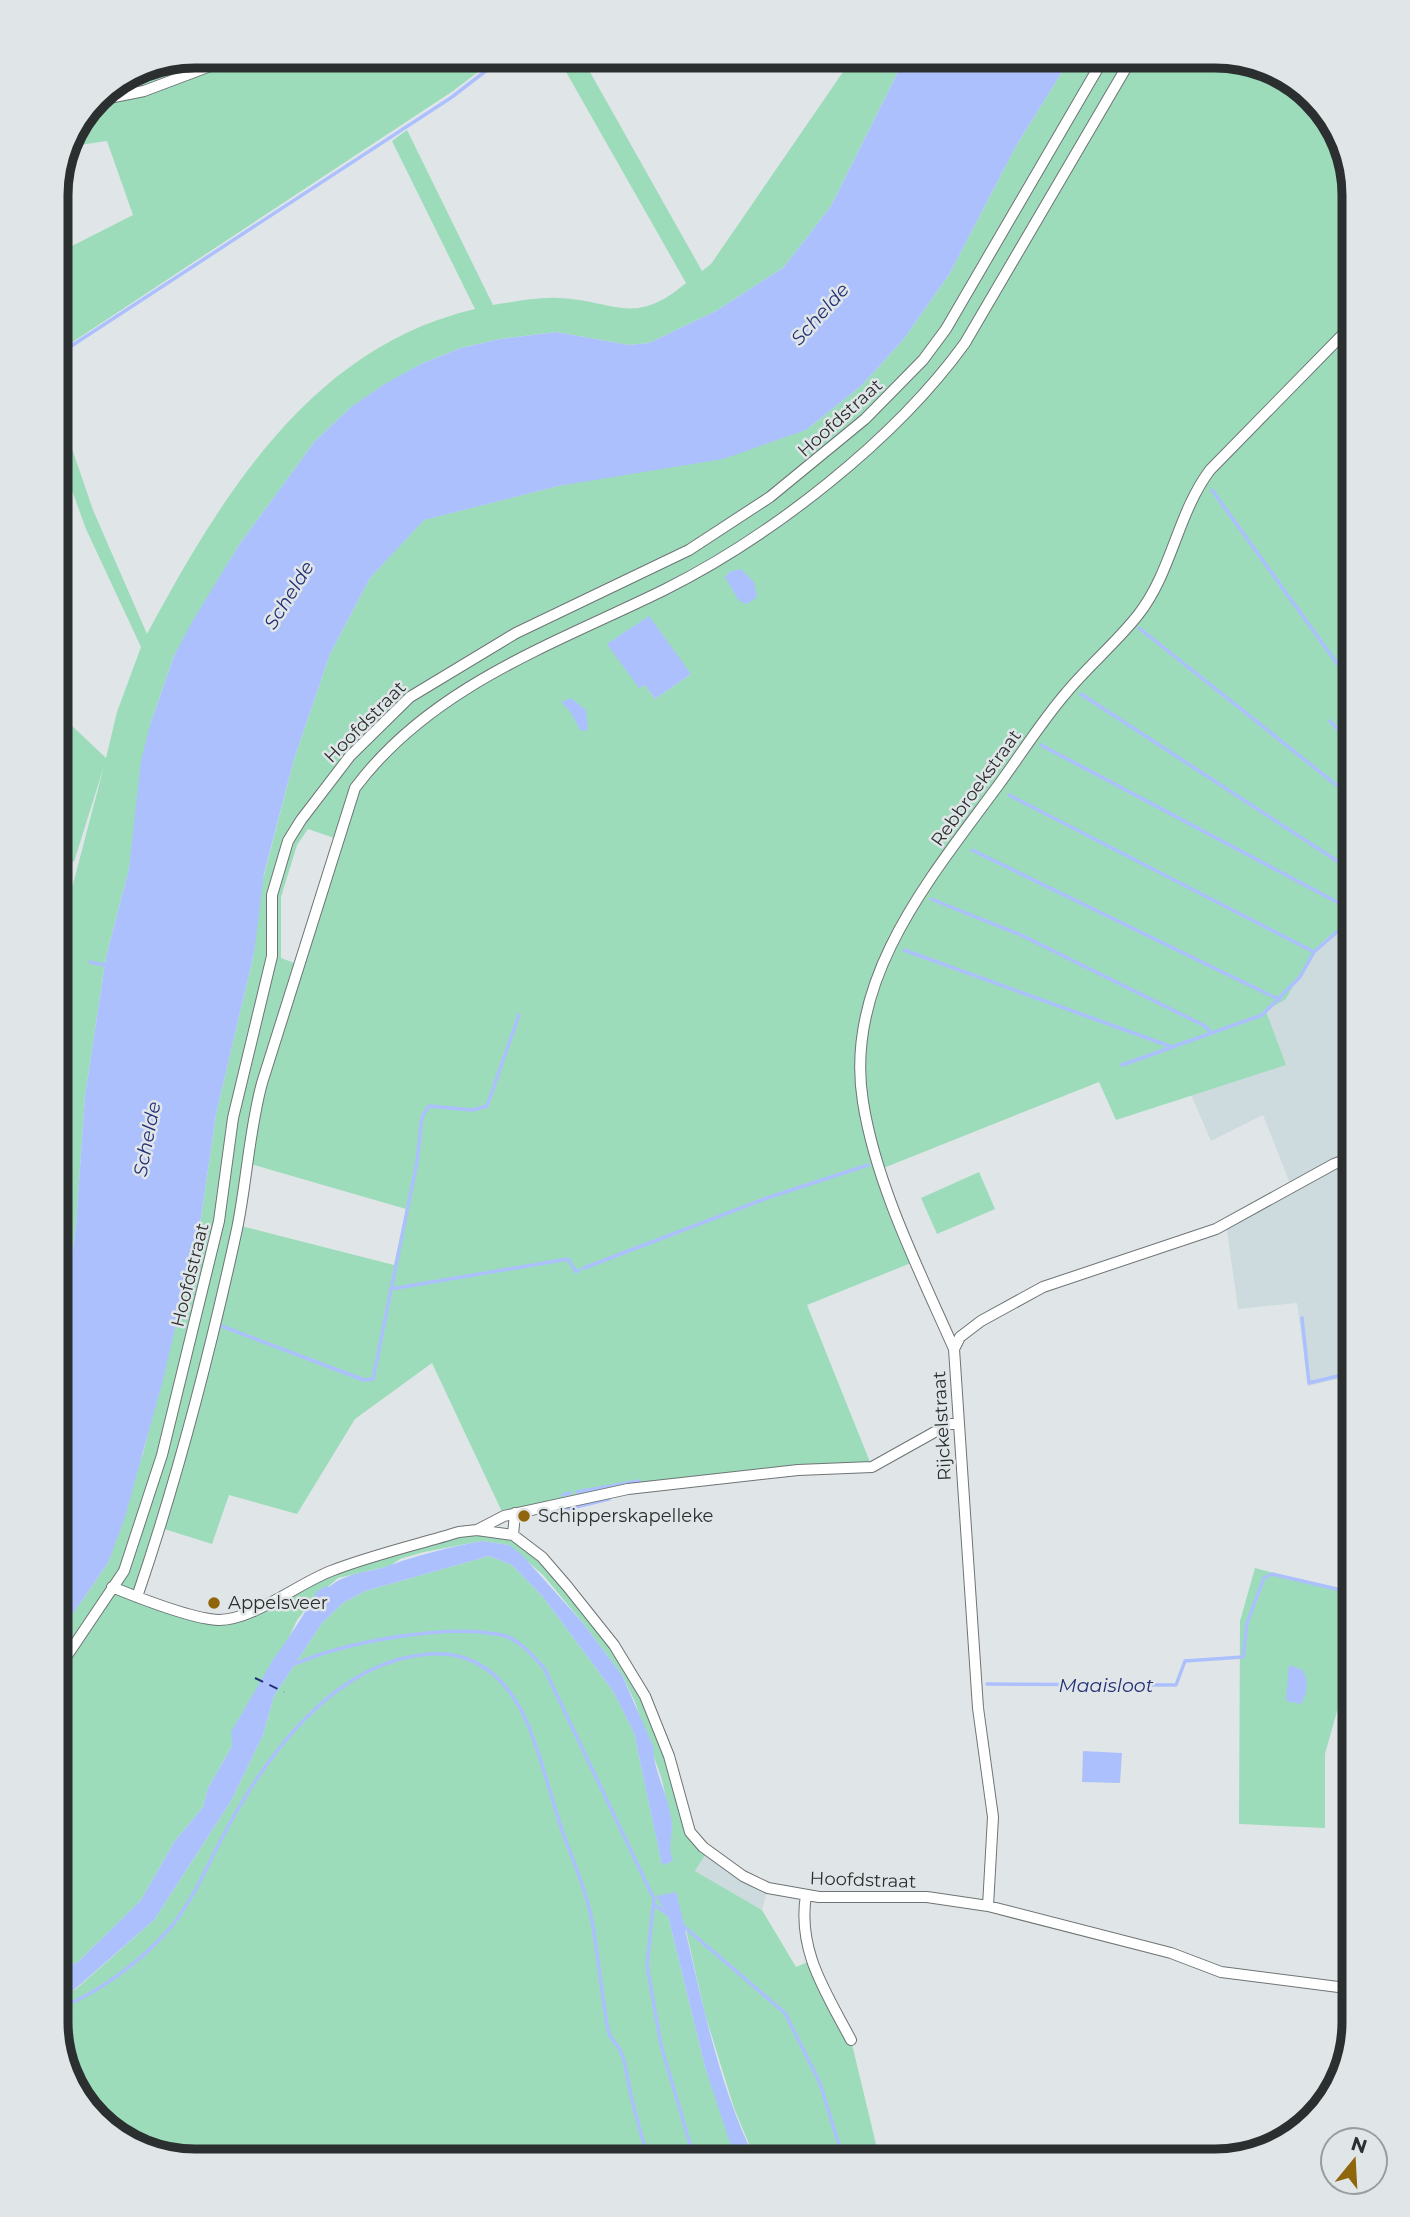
<svg xmlns="http://www.w3.org/2000/svg" width="1410" height="2217" font-family="Montserrat,sans-serif">
  <style>
    .built { fill: #cddbdf }
    .green { fill: #9cdcbb; fill-rule: evenodd }
    .water { fill: #adc0fe }
    .lines { fill: none; stroke-linecap: round; stroke-linejoin: round }
    .stream { stroke: #adc0fe; stroke-width: 3.5 }
    .ferry { stroke: #253177; stroke-width: 2; stroke-dasharray: 9 7; stroke-linecap: butt }
    .street-casing { stroke: #6e7475; stroke-width: 12 }
    .street { stroke: #fff; stroke-width: 10 }
    .poi-dot { fill: #90660d; stroke: #e0e6e7; stroke-width: 2.5 }
    .labels { text-anchor: middle; dominant-baseline: central; stroke-width: 5; stroke-linejoin: round; paint-order: stroke }
    .street-label { font-size: 18px; fill: #2c2f2f; stroke: #e0e6e7 }
    .poi-label { font-size: 18px; fill: #2c2f2f; stroke: #e0e6e7; text-anchor: start }
    .water-label { font-size: 19px; font-style: italic; fill: #253177; stroke: #e0e6e7 }
    .rim { fill: none; stroke: #2c2f2f; stroke-width: 9 }
  </style>
  <rect width="100%" height="100%" fill="#e0e6e7"/>
  <path class="built" d="M1354,922V1375L1308,1386L1297,1303L1238,1309L1226,1224L1291,1186L1263,1115L1211,1141L1191,1095L1285,1065L1266,1011L1286,999L1312,953L1328,937Z
    M705,1855L768,1888L762,1910L695,1871Z"/>
  <path class="green" d="M196,56H499L453,91L56,353V223L66,249L133,215L107,141L66,147L67,142L97,97L123,79Z
    M557,56H581L702,271L711,264L854,56H906L831,206L784,267L716,311L649,343L629,345L556,332L500,339L461,348L421,364L351,407L315,441L239,545L174,656L151,722L129,869L106,957L85,1096L76,1225L56,1371V949L104,766L74,862L56,853V744L69,723L106,758L117,712L141,647L86,529L56,446V402L93,510L147,634C222,495 311,347 475,309L392,141L407,130L493,305C514,302 537,297 558,298C615,300 633,328 686,283Z
    M1072,56H1224L1292,79L1339,134L1354,196V922L1328,937L1312,953L1286,999L1266,1011L1286,1065L1116,1120L1099,1082L881,1169L916,1261L807,1305L872,1467L681,1484L504,1516L432,1363L355,1419L297,1514L229,1495L212,1544L161,1528L137,1597L207,1622L239,1616L310,1580L459,1532L497,1534L530,1546L614,1645L658,1726L685,1833L705,1855L695,1871L762,1910L796,1967L808,1962L851,2040L880,2161H756L734,2108L705,2014L686,1930L657,1896L668,1916L705,2067L738,2161H187L118,2138L71,2083L56,2021V1993L75,1990L154,1920L231,1801L263,1735L274,1696L322,1623L343,1603L365,1591L489,1556L512,1565L543,1597L613,1691L634,1733L662,1864L672,1829L662,1780L635,1702L622,1675L582,1622L543,1575L509,1545L482,1541L424,1552L400,1559L390,1566L338,1578L314,1599L297,1620L284,1648L262,1681L232,1746L208,1788L203,1807L174,1842L141,1900L78,1962L56,1971V1638L108,1563L144,1450L201,1218L216,1114L254,953L259,895L294,759L330,654L370,578L423,520L558,486L806,430L861,386L903,340L950,273L1016,146ZM691,674L655,699L645,685ZM308,829L337,839L297,964L281,958V897L297,845ZM247,1163L406,1209L394,1265L241,1226Z
    M979,1172L995,1209L937,1234L921,1198Z
    M1255,1568L1354,1594V1651L1325,1754V1828L1239,1824L1240,1621Z"/>
  <path class="water" d="M906,56H1072L1016,146L950,273L903,340L861,386L806,430L723,459L558,486L424,520L370,578L330,654L294,759L264,874L254,953L216,1114L201,1218L163,1380L125,1517L108,1563L56,1638V1371L76,1225L85,1096L106,957L129,869L141,761L151,722L174,656L192,622L239,545L315,441L351,407L383,385L421,364L461,348L500,339L556,332L629,345L649,343L716,311L784,267L831,206Z
    M741,569L754,582L757,597L747,604L739,601L725,577L729,572Z
    M649,616L691,674L655,699L645,685L639,688L607,644Z
    M571,698L586,710L588,728L585,731L580,730L570,711L561,702Z
    M482,1541L509,1545L522,1555L582,1622L622,1675L654,1748C651,1767 673,1804 672,1828C671,1841 668,1847 673,1861L662,1865L634,1733L613,1691L543,1597L512,1565L489,1556L365,1591L343,1603L322,1623L274,1696L263,1735L231,1801L154,1920L74,1990L56,1993V1971L78,1962L141,1900L174,1842L203,1807L208,1788L232,1746L231,1732L274,1658C280,1652 315,1598 316,1592L326,1586L329,1587C348,1571 370,1573 391,1565C420,1554 451,1547 482,1541Z
    M1289,1665L1303,1670C1309,1684 1308,1691 1301,1704L1286,1701Z
    M1083,1751L1122,1753L1120,1783L1082,1782Z
    M676,1892C699,1982 714,2077 756,2161H738L733,2152L705,2067L668,1916L656,1896Z"/>
  <g class="lines">
    <path class="stream" d="M56,356L452,97L505,56
      M1212,490L1354,687
      M1139,628L1354,799
      M1081,694L1354,872
      M1330,721L1354,746
      M1041,745L1354,911
      M1009,795L1314,952
      M972,850L1280,1000
      M931,899L1021,935L1205,1026L1212,1033
      M904,950L1172,1047
      M90,962L109,966
      M1122,1065L1262,1015L1300,977L1314,952L1354,917
      M584,1268L767,1198L868,1165
      M391,1289L568,1259L576,1272L579,1270
      M1302,1318L1309,1383L1354,1372
      M219,1325L364,1380L373,1379L417,1162L422,1117L429,1106L473,1110L487,1106L519,1015
      M577,1492L639,1481
      M563,1495L570,1493
      M543,1515L609,1499
      M295,1664C346,1642 447,1623 502,1635C519,1639 533,1656 544,1668L654,1899L647,1965L661,2045L695,2161
      M987,1684L1176,1685L1185,1661L1243,1657L1247,1623L1264,1578L1272,1574L1354,1593
      M655,1905L670,1916
      M682,1925L785,2013L820,2083L844,2161
      M56,2009C95,1996 143,1960 170,1928C193,1900 206,1868 223,1836C264,1758 334,1660 430,1654C476,1651 506,1678 525,1718C542,1755 549,1793 562,1830C573,1861 586,1889 592,1921C597,1949 600,1977 604,2005C606,2013 606,2025 609,2033C611,2040 618,2045 621,2052C626,2063 627,2078 630,2090C635,2114 642,2137 649,2161"/>
    <path class="ferry" d="M255,1678L284,1692"/>
    <defs>
      <path id="street" d="M94,101L144,91L237,56
        M954,1349C920,1272 876,1185 863,1102C843,981 930,878 997,787C1020,756 1041,722 1066,693C1088,666 1116,643 1138,615C1172,572 1177,514 1210,470L1354,323
        M477,1530L504,1516L628,1489L798,1470L872,1467L949,1424H957
        M513,1535L515,1513
        M112,1587C139,1598 191,1619 219,1620C253,1620 299,1583 331,1571C372,1555 416,1545 459,1532L477,1530L513,1535L542,1557L567,1586L614,1645L645,1696L669,1756L690,1832L703,1847L743,1876L768,1888L819,1897H927L988,1906L1171,1953L1221,1972L1354,1989
        M137,1597C178,1477 210,1353 237,1229C247,1180 249,1131 262,1083L355,788C431,686 554,644 664,590C772,536 895,440 965,343L1133,56
        M56,1672L124,1571L162,1455L219,1221L233,1118L272,956V895L288,841L301,820L350,756L410,697L516,633L689,550L770,497L865,419L923,360L946,329L1105,56
        M806,1895C797,1951 826,1992 851,2040
        M988,1906L993,1817L978,1708L954,1349L960,1337L981,1321L1043,1287L1216,1229L1334,1164L1354,1157"/>
    </defs>
    <use href="#street" class="street-casing"/>
    <use href="#street" class="street"/>
  </g>
  <g class="poi-dot">
    <circle cx="524" cy="1516" r="7"/>
    <circle cx="214" cy="1603" r="7"/>
  </g>
  <g class="labels">
    <g class="street-label">
      <text transform="translate(840 418) rotate(-42)">Hoofdstraat</text>
      <text transform="translate(365 722) rotate(-45)">Hoofdstraat</text>
      <text transform="translate(976 788) rotate(-54)">Rebbroekstraat</text>
      <text transform="translate(190 1275) rotate(-76)">Hoofdstraat</text>
      <text transform="translate(942 1426) rotate(-93)">Rijckelstraat</text>
      <text transform="translate(863 1880) rotate(2)">Hoofdstraat</text>
    </g>
    <g class="poi-label">
      <text x="538" y="1516">Schipperskapelleke</text>
      <text x="228" y="1603">Appelsveer</text>
    </g>
    <g class="water-label">
      <text transform="translate(820 314) rotate(-48)">Schelde</text>
      <text transform="translate(289 595) rotate(-58)">Schelde</text>
      <text transform="translate(147 1139) rotate(-79)">Schelde</text>
      <text x="1106" y="1685">Maaisloot</text>
    </g>
  </g>
  <path d="M0 0H1410V2217H0ZM195 68H1215A127 127 0 0 1 1342 195V2022A127 127 0 0 1 1215 2149H195A127 127 0 0 1 68 2022V195A127 127 0 0 1 195 68Z" fill="#e0e6e7" fill-rule="evenodd"/>
  <path class="rim" d="M195 68H1215A127 127 0 0 1 1342 195V2022A127 127 0 0 1 1215 2149H195A127 127 0 0 1 68 2022V195A127 127 0 0 1 195 68Z"/>
  <g transform="translate(1354 2161) rotate(18)"><circle r="33" fill="#e0e6e7" stroke="#989d9d" stroke-width="2"/>
  <path d="M0-5L12 26L0 18L-12 26Z" fill="#90660d"/>
  <text y="-10" font-size="19" font-weight="bold" text-anchor="middle" fill="#2c2f2f">N</text>
  </g>
</svg>
